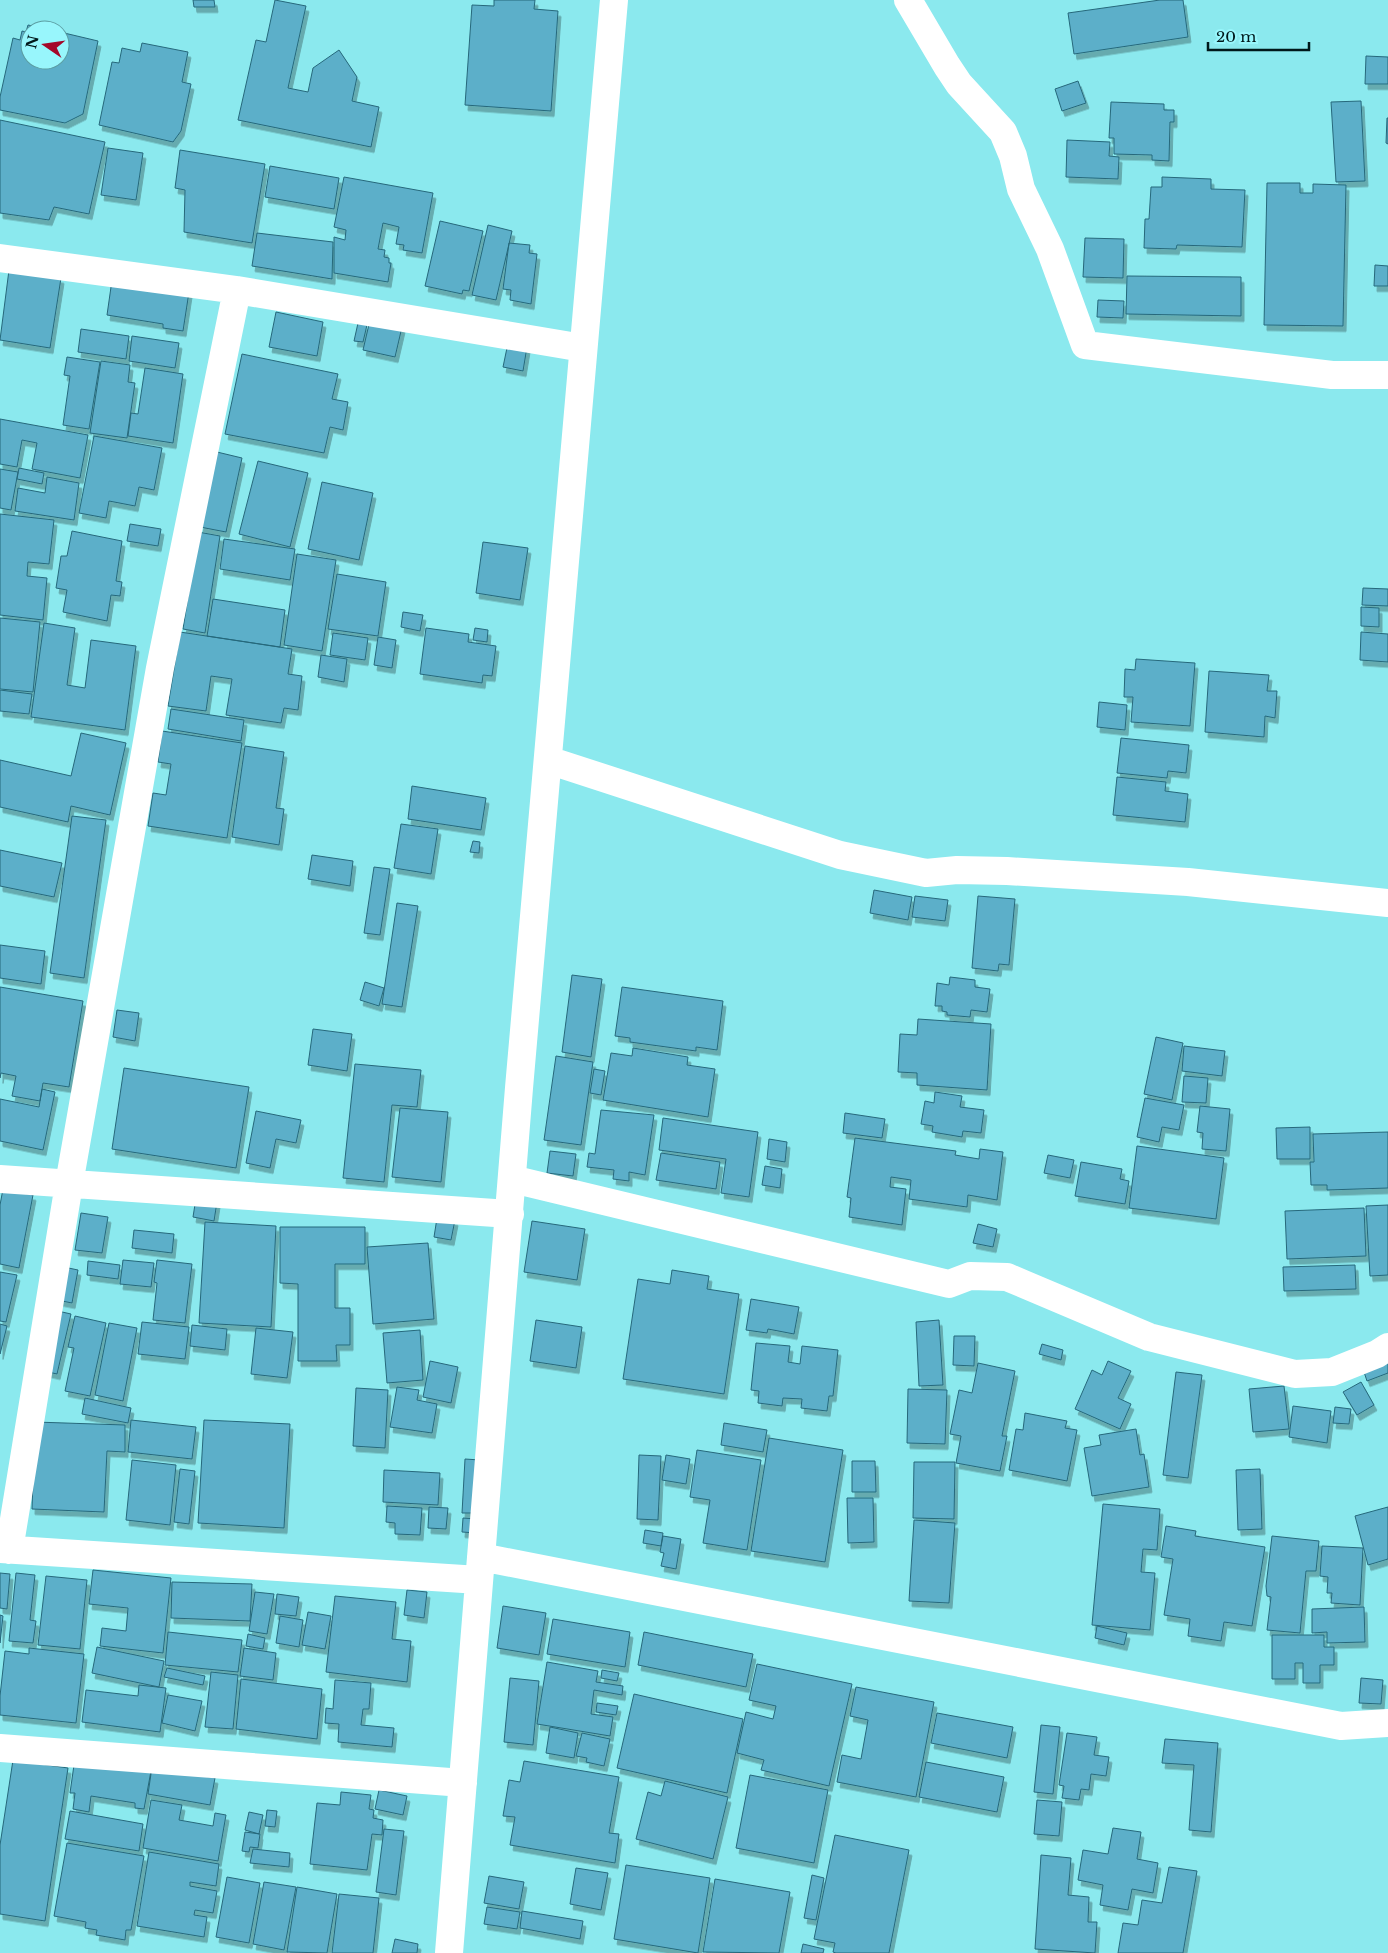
<svg xmlns="http://www.w3.org/2000/svg" width="1388" height="1953" font-family="'Libre Baskerville',serif">
  <style>
    .building { fill: #5bafc9; stroke: #26687b; filter: url(#shadow) }
    .lines { fill: none; stroke-linecap: round; stroke-linejoin: round }
    .street { stroke: #fff; stroke-width: 28 }
  </style>
  <defs>
    <filter id="shadow"><feDropShadow dx="3" dy="5.5" stdDeviation="0" flood-color="#0004"/></filter>
  </defs>
  <rect width="100%" height="100%" fill="#8be9ee"/>
  <path class="building" d="M193,0H214L215,7H194Z
    M275,0L306,6L288,88L308,92L313,68L339,50L357,77L352,101L379,107L371,147L238,120L256,40L266,42Z
    M494,0H535L534,9L558,11L551,111L465,105L472,5L494,6Z
    M1160,0H1183L1188,37L1074,54L1068,13Z
    M28,25L53,30H30V60H60V32L98,41L83,114L65,123L0,110V97L13,38L20,40L22,31L26,32Z
    M142,43L188,52L182,82L191,84L181,131L173,142L99,125L112,62L119,63L122,48L140,52Z
    M1366,56L1388,57V84H1365Z
    M1078,81L1086,103L1062,111L1055,89Z
    M1361,101L1365,181L1336,182L1331,102Z
    M1111,102L1164,104V110H1174V122H1170L1169,161L1152,160V155L1114,154V138H1109Z
    M1387,118H1388V144L1386,143Z
    M0,120L105,142L89,214L54,207L49,220L0,213Z
    M1067,140L1110,142L1109,156L1119,157L1118,179L1066,177Z
    M108,148L143,153L136,200L101,195Z
    M180,150L265,164L252,243L184,232L185,190L175,188Z
    M270,166L339,178L334,209L265,197Z
    M344,177L433,193L422,253L403,250L404,245L396,244L399,227L383,223L378,249L385,250L384,257L389,258V263H391L388,282L334,273V237L345,240L346,230L334,227Z
    M1162,177L1211,179V189L1245,190L1242,247L1177,245L1176,249L1144,248L1145,219H1149L1151,187H1162Z
    M1267,183H1300V193H1313V184L1346,185L1343,326L1264,325Z
    M440,221L483,231L469,291L463,290L462,294L425,286Z
    M488,225L512,231L496,300L472,295Z
    M257,233L333,242L332,279L252,266Z
    M1085,238L1124,239L1123,278L1083,277Z
    M509,243L530,245L529,253L537,254L531,304L510,300L511,290L503,289Z
    M1375,265L1388,266V286H1374Z
    M9,270L61,278L50,348L0,340Z
    M1127,276L1241,277V316L1126,314Z
    M112,280L189,292L183,331L163,328V324L107,315Z
    M1098,300L1124,301L1123,318L1097,317Z
    M276,312L323,322L317,356L269,347Z
    M370,320L402,327L395,357L363,350Z
    M358,323L367,325L363,342L354,341Z
    M81,329L129,336L126,359L78,352Z
    M132,336L179,343L175,368L129,361Z
    M508,343L527,347L523,371L503,367Z
    M242,354L338,374L332,399L348,402L343,430L330,427L324,453L225,434Z
    M67,357L100,362L89,429L63,425L70,376L64,375Z
    M101,361L130,365L128,382L135,383L127,438L90,433Z
    M145,368L183,374L173,443L128,436L131,413L138,414Z
    M0,419L88,435L80,478L32,469L37,443L22,440L17,467L0,464Z
    M94,436L162,448L154,490L139,487L135,506L109,501L106,518L79,513Z
    M217,452L242,458L226,532L200,527Z
    M258,461L308,473L290,547L239,534Z
    M19,468L44,473L42,484L17,479Z
    M0,469L18,472L11,510L0,508Z
    M47,477L79,483L74,520L15,511L18,488L45,493Z
    M322,482L373,493L359,560L308,549Z
    M0,514L54,520L49,564L28,562L27,576L47,578L43,620L0,615Z
    M130,524L161,529L158,546L127,541Z
    M72,531L122,541L116,581L122,582L120,596L111,595L107,621L63,612L67,590L56,588L61,556H67Z
    M198,532L220,536L205,633L183,629Z
    M224,539L295,549L290,580L220,569Z
    M483,542L528,548L520,600L476,593Z
    M297,554L336,560L322,651L284,645Z
    M337,574L386,582L378,636L328,629Z
    M1363,588L1388,589V606L1362,605Z
    M213,599L285,610L280,647L207,636Z
    M1361,607L1379,608V627L1361,626Z
    M403,612L423,615L420,631L401,627Z
    M0,618L40,622L33,692L0,689Z
    M44,623L75,628L67,685L85,688L91,640L136,646L125,730L31,717Z
    M426,628L469,634L468,642L496,646L492,676L483,675L482,683L420,674Z
    M475,628L488,630L487,642L473,640Z
    M180,632L292,649L288,674L302,676L298,710L284,708L281,723L226,715L232,679L211,676L206,711L168,706Z
    M1361,632L1388,634V662L1360,660Z
    M333,633L368,638L365,660L330,655Z
    M378,637L396,640L392,668L374,665Z
    M321,655L347,659L344,682L318,677Z
    M1136,659L1195,663L1190,726L1131,722L1133,697H1124L1125,669L1135,670Z
    M1209,671L1269,675L1267,691H1277L1275,718L1265,716L1264,737L1205,732Z
    M0,690L32,694L29,714L0,711Z
    M1099,702L1127,705L1125,730L1097,727Z
    M171,709L244,720L241,741L168,729Z
    M162,731L242,743L227,838L148,826L153,793L166,795L171,764L158,762Z
    M81,733L126,743L110,815L71,806L68,822L0,807V760L71,776Z
    M1121,738L1189,745L1186,773L1168,771L1167,778L1117,773Z
    M245,746L284,752L276,808L284,809L279,845L232,837Z
    M1117,777L1166,782L1165,791L1188,794L1185,822L1113,815Z
    M412,786L486,798L481,830L408,819Z
    M72,816L106,820L84,978L50,973Z
    M401,824L438,829L431,874L394,868Z
    M473,841L480,842L479,853L470,852Z
    M0,850L62,863L54,897L0,886Z
    M312,855L353,861L350,886L308,879Z
    M374,867L390,869L380,935L364,933Z
    M874,890L912,897L908,920L870,913Z
    M915,896L948,900L945,921L912,917Z
    M978,896L1015,899L1009,965L999,964L998,971L972,968Z
    M397,903L418,906L402,1007L382,1004Z
    M0,945L45,951L41,984L0,978Z
    M572,975L602,979L591,1057L562,1052Z
    M950,977L975,980V987L990,989L987,1012L971,1010L970,1017L947,1015V1012L942,1011V1006H935L937,983L949,985Z
    M365,982L384,988L379,1006L360,1000Z
    M0,987L83,1001L69,1087L43,1083L40,1101L12,1096L16,1076L1,1073L0,1078Z
    M622,987L723,1001L717,1050L696,1047V1051L630,1042V1038L615,1036Z
    M117,1010L139,1013L135,1041L113,1037Z
    M918,1019L991,1024L987,1090L917,1085V1073L898,1072L900,1034L917,1035Z
    M313,1029L352,1034L347,1071L308,1065Z
    M1156,1037L1183,1043L1172,1100L1144,1094Z
    M1184,1046L1225,1051L1222,1076L1182,1071Z
    M633,1048L688,1057L687,1065L715,1069L708,1117L603,1100L611,1053L632,1056Z
    M556,1056L593,1062L581,1145L544,1140Z
    M355,1064L421,1070L417,1107L392,1105L384,1182L343,1178Z
    M124,1068L249,1087L236,1168L112,1149Z
    M594,1069L605,1071L601,1095L590,1093Z
    M1184,1076L1208,1078L1206,1103L1182,1102Z
    M42,1089L55,1092L43,1150L0,1141V1099L39,1107Z
    M935,1092L962,1096L960,1107L984,1110L981,1133L963,1131L962,1137L932,1132L933,1126L921,1124L925,1101L934,1103Z
    M1145,1098L1184,1105L1179,1130L1162,1127L1159,1142L1137,1137Z
    M1200,1106L1230,1109L1226,1151L1202,1149L1203,1133L1197,1132Z
    M400,1108L448,1112L441,1182L392,1177Z
    M601,1110L654,1115L645,1175L629,1172V1181L613,1179L614,1170L587,1167L589,1153L595,1154Z
    M256,1111L301,1120L296,1143L276,1139L270,1168L246,1163Z
    M845,1113L885,1119L882,1138L843,1133Z
    M663,1118L758,1132L749,1197L721,1193L726,1159L659,1150Z
    M1310,1127V1159H1277L1276,1128Z
    M1388,1132V1188L1327,1190V1185H1311L1310,1162H1314L1313,1134Z
    M855,1138L956,1151L955,1155L979,1159L980,1149L1003,1152L997,1200L968,1195L967,1207L909,1199L911,1180L891,1177L890,1187L906,1189L902,1225L849,1217L851,1198L847,1197Z
    M769,1139L787,1142L785,1162L767,1159Z
    M1137,1146L1224,1158L1216,1219L1129,1208Z
    M550,1151L576,1154L573,1176L547,1173Z
    M661,1153L720,1162L716,1189L656,1180Z
    M1048,1155L1074,1160L1070,1178L1044,1173Z
    M1081,1162L1122,1169L1120,1179L1129,1181L1125,1204L1075,1196Z
    M765,1166L782,1169L780,1188L762,1185Z
    M3,1189L33,1195L19,1268L0,1264V1205Z
    M196,1198L217,1202L214,1221L193,1217Z
    M1388,1205V1275L1370,1276L1366,1206Z
    M1364,1208L1366,1256L1287,1259L1285,1211Z
    M81,1213L108,1217L102,1253L75,1250Z
    M437,1218L455,1220L451,1240L434,1237Z
    M532,1221L585,1229L577,1280L524,1272Z
    M205,1222L276,1226L271,1327L199,1323Z
    M978,1224L997,1229L993,1247L973,1243Z
    M280,1227H365V1264H335V1308H350V1345H336L337,1361H298V1284L280,1283Z
    M134,1230L174,1234L172,1253L132,1248Z
    M428,1243L434,1319L373,1324L367,1247Z
    M123,1260L154,1263L151,1287L120,1284Z
    M157,1260L192,1264L185,1323L153,1320L157,1283L154,1282Z
    M88,1261L120,1265L118,1279L87,1275Z
    M1355,1265L1356,1289L1284,1291L1283,1267Z
    M59,1266L78,1270L72,1303L52,1299Z
    M672,1270L709,1276L707,1289L739,1294L724,1394L623,1379L638,1279L670,1284Z
    M0,1272L17,1275L6,1322L0,1321Z
    M751,1299L799,1307L794,1334L768,1329L767,1333L746,1330Z
    M49,1309L71,1314L57,1374L35,1369Z
    M75,1316L106,1323L90,1396L65,1391L74,1348L68,1347Z
    M536,1320L582,1327L576,1368L530,1361Z
    M939,1320L943,1385L919,1386L916,1322Z
    M142,1322L189,1327L185,1359L138,1354Z
    M109,1323L137,1328L123,1401L95,1395Z
    M0,1324L7,1326L0,1354Z
    M192,1325L227,1329L225,1350L190,1346Z
    M256,1328L293,1332L287,1378L251,1374Z
    M420,1330L423,1380L387,1383L383,1333Z
    M954,1336H975L974,1366L953,1365Z
    M756,1343L790,1346L788,1362L800,1364L802,1346L838,1350L833,1396H829L827,1411L801,1408L802,1399L783,1398L782,1406L758,1403L759,1391L751,1390Z
    M1042,1344L1063,1350L1061,1360L1039,1354Z
    M1388,1356V1373L1367,1381L1362,1366Z
    M430,1361L458,1367L451,1403L423,1397Z
    M1108,1361L1131,1371L1118,1398L1131,1404L1120,1429L1075,1409L1092,1370L1102,1375Z
    M978,1363L1015,1371L1002,1436H1007L1000,1471L956,1463L961,1436L950,1434L959,1390L972,1393Z
    M1176,1372L1202,1375L1188,1478L1163,1475Z
    M1361,1382L1374,1405L1357,1415L1343,1392Z
    M1284,1386L1289,1429L1253,1432L1249,1389Z
    M397,1387L419,1390L417,1400L437,1404L432,1433L390,1427Z
    M356,1388L388,1390L385,1448L353,1446Z
    M908,1389L947,1390L945,1444L907,1443Z
    M85,1398L131,1408L128,1423L82,1414Z
    M1293,1406L1331,1411L1327,1443L1289,1437Z
    M1335,1407L1351,1409L1349,1424L1333,1423Z
    M1025,1413L1067,1421L1065,1428L1077,1430L1067,1481L1009,1470L1016,1429L1023,1430Z
    M131,1420L196,1427L192,1459L128,1452Z
    M204,1420L290,1424L284,1528L198,1523Z
    M35,1422L125,1425V1452L107,1451L104,1512L32,1509Z
    M724,1423L767,1430L763,1452L721,1445Z
    M1136,1429L1140,1455L1144,1454L1149,1487L1092,1496L1084,1448L1101,1445L1099,1435Z
    M769,1438L843,1450L825,1562L751,1551Z
    M697,1450L761,1460L747,1550L703,1543L710,1500L690,1497Z
    M639,1455L661,1456L658,1520L637,1519Z
    M666,1455L690,1459L686,1484L662,1480Z
    M465,1459L480,1460L477,1513H462Z
    M132,1460L176,1465L170,1525L126,1520Z
    M852,1461H875L876,1492H852Z
    M914,1462H955L954,1519L913,1518Z
    M180,1469L195,1471L189,1524L174,1522Z
    M1260,1469L1262,1529L1238,1530L1236,1470Z
    M384,1470L440,1473L438,1505L383,1502Z
    M847,1498H873L874,1542L848,1543Z
    M1103,1504L1160,1509L1157,1550L1143,1549L1141,1572L1155,1573L1150,1630L1092,1625Z
    M387,1506L422,1508L420,1535L395,1534V1523L386,1522Z
    M429,1507L448,1508L446,1529L428,1528Z
    M1388,1507V1559L1368,1565L1355,1516Z
    M463,1518L477,1519L476,1533L462,1532Z
    M914,1520L955,1523L949,1603L909,1601Z
    M1166,1526L1196,1531L1195,1536L1265,1547L1252,1626L1224,1622L1221,1641L1188,1636L1190,1619L1164,1615L1173,1559L1161,1557Z
    M645,1530L663,1533L661,1546L643,1543Z
    M663,1536L681,1539L676,1569L661,1566L664,1553L660,1552Z
    M1272,1536L1319,1541L1316,1571H1306L1300,1633L1267,1630L1271,1597L1267,1596L1266,1586Z
    M1322,1546L1363,1548L1360,1605L1331,1603L1332,1593H1327L1328,1577L1320,1576Z
    M93,1570L171,1578L163,1653L100,1646L102,1628L126,1631L128,1608L89,1604Z
    M0,1573L10,1574L7,1609L0,1608Z
    M16,1573L35,1575L30,1620L36,1621L33,1643L9,1641Z
    M46,1576L87,1580L80,1649L38,1645Z
    M172,1582L252,1584L250,1621L171,1618Z
    M407,1590L427,1592L424,1618L404,1615Z
    M255,1592L274,1594L267,1634L249,1631Z
    M277,1594L299,1597L296,1616L275,1614Z
    M335,1596L396,1602L392,1639L411,1641L407,1682L326,1672Z
    M503,1606L546,1613L539,1655L497,1648Z
    M1364,1607L1365,1642L1327,1643V1632L1312,1633V1609Z
    M308,1612L331,1616L325,1649L302,1645Z
    M0,1615L3,1616L0,1643Z
    M280,1616L303,1620L299,1647L276,1643Z
    M553,1619L630,1632L625,1667L547,1654Z
    M1097,1626L1127,1633L1124,1645L1095,1638Z
    M168,1632L242,1640L238,1672L165,1665Z
    M644,1632L753,1654L746,1687L638,1665Z
    M248,1634L265,1638L263,1649L246,1646Z
    M1272,1635H1324V1647H1334V1665H1320V1683H1303V1663H1295V1679H1272Z
    M97,1647L164,1661L159,1687L92,1673Z
    M29,1648L84,1654L76,1723L0,1715V1696L5,1651L29,1654Z
    M244,1648L276,1653L273,1680L240,1676Z
    M547,1662L598,1671L596,1682L623,1686L622,1695L594,1690L591,1714L613,1717L610,1736L537,1724Z
    M757,1664L852,1684L829,1786L761,1770L764,1760L737,1753L746,1712L773,1719L776,1706L749,1700Z
    M167,1668L205,1676L203,1685L164,1677Z
    M602,1670L619,1673L617,1681L601,1678Z
    M211,1672L238,1675L233,1729L205,1727Z
    M510,1678L539,1681L533,1745L504,1742Z
    M1361,1678L1383,1680L1381,1704L1359,1703Z
    M241,1679L322,1689L317,1739L236,1729Z
    M335,1680L371,1683L369,1709H363L361,1725L394,1728L392,1747L338,1742L339,1724L325,1723L326,1708L333,1709Z
    M139,1685L166,1688L160,1732L82,1722L86,1690L138,1696Z
    M856,1687L934,1702L916,1797L837,1782L842,1755L861,1759L868,1720L850,1716Z
    M634,1694L743,1719L727,1793L617,1768Z
    M168,1695L202,1701L195,1731L162,1723Z
    M597,1703L618,1706L616,1715L596,1712Z
    M937,1713L1013,1727L1007,1758L931,1743Z
    M1041,1725L1060,1727L1053,1794L1034,1792Z
    M550,1727L578,1733L574,1758L546,1753Z
    M582,1733L610,1739L604,1766L586,1762L587,1758L576,1756Z
    M1067,1733L1097,1737L1094,1755L1109,1757L1106,1776L1091,1774L1089,1790L1081,1789L1079,1800L1062,1798L1064,1786L1059,1785Z
    M1165,1739L1218,1743L1211,1832L1189,1830L1194,1765L1162,1763Z
    M75,1758L151,1771L144,1809L135,1808V1803L91,1796L89,1812L73,1809L75,1793H70Z
    M13,1760L68,1768L45,1921L0,1914V1845Z
    M524,1761L619,1777L609,1833L619,1834L615,1863L510,1845L515,1817L503,1816L509,1780L520,1782Z
    M926,1762L1004,1777L997,1812L919,1797Z
    M152,1767L215,1778L210,1805L148,1794Z
    M750,1775L828,1790L814,1863L736,1848Z
    M665,1781L728,1797L713,1859L636,1839L648,1792L661,1796Z
    M379,1790L407,1796L403,1815L375,1809Z
    M341,1792L371,1795L369,1809L374,1810L373,1818L383,1820L382,1835L372,1834L367,1870L310,1864L317,1803L340,1805Z
    M151,1800L182,1805L179,1820L213,1826L215,1813L226,1815L218,1861L143,1848Z
    M1037,1800L1062,1802L1059,1836L1034,1834Z
    M267,1810L277,1811L275,1827L265,1826Z
    M70,1811L143,1824L139,1851L65,1839Z
    M249,1812L263,1815L259,1834L245,1830Z
    M1113,1828L1141,1832L1137,1859L1158,1863L1153,1893L1132,1889L1128,1910L1100,1905L1103,1885L1078,1880L1083,1850L1108,1854Z
    M384,1829L404,1831L396,1895L376,1892Z
    M245,1832L260,1834L258,1848L250,1847L249,1852L242,1851Z
    M835,1835L909,1850L889,1953H836L833,1952L835,1943L814,1939Z
    M67,1843L144,1856L131,1930H126L125,1940L96,1935L97,1930L85,1928L86,1922L54,1916Z
    M253,1849L290,1853L289,1867L250,1863Z
    M149,1852L219,1864L216,1886L190,1882V1886L217,1891L213,1913L195,1910L194,1915L207,1917L204,1937L137,1926Z
    M1041,1855L1071,1858L1068,1895L1089,1897L1088,1922H1097L1095,1953L1035,1949Z
    M626,1865L710,1878L698,1953L614,1939Z
    M1169,1867L1197,1871L1183,1953H1118L1123,1923L1138,1925L1142,1900L1162,1903Z
    M576,1868L608,1873L601,1910L570,1904Z
    M812,1875L824,1878L816,1920L804,1918Z
    M489,1876L524,1882L519,1909L484,1903Z
    M227,1877L260,1883L249,1943L216,1937Z
    M715,1879L790,1892L779,1953L703,1952Z
    M264,1882L296,1887L284,1950L253,1944Z
    M297,1887L337,1894L327,1953L287,1952Z
    M339,1894L379,1898L373,1953H332Z
    M487,1907L520,1912L517,1929L484,1924Z
    M522,1911L583,1921L580,1939L520,1928Z
    M395,1939L418,1944L417,1953H392Z
    M803,1944L824,1949L823,1953H801Z"/>
  <g class="lines">
    <path class="street" d="M908,0L947,66L959,84L1003,132L1013,156L1021,189L1050,249L1085,345L1332,375H1388
      M0,258L237,290L583,348
      M548,760L840,855L926,873L957,870L1007,871L1188,882L1388,903
      M0,1179L510,1214
      M512,1179L949,1284L970,1276L1007,1277L1149,1337L1295,1374L1332,1372L1377,1354L1388,1347
      M0,1549L479,1580
      M9,1550L69,1184L160,668L237,290
      M481,1557L1341,1726L1388,1723
      M0,1748L463,1783
      M449,1953L519,1088L614,0"/>
  </g>
  <g transform="translate(45 45) rotate(283)"><circle r="24" fill="#98f6fc" stroke="#5b9da2"/>
  <path d="M0-4L9 19L0 12L-9 19Z" fill="#a40728"/>
  <text y="-8" font-size="14" font-weight="bold" text-anchor="middle" fill="#00181a">N</text>
  </g>
  <path d="M1208 42v8h101v-8" fill="none" stroke="#00181a" stroke-width="2.5"/>
  <text x="1216" y="42" font-size="15" fill="#00181a" stroke="#98f6fc" stroke-width="4" paint-order="stroke">20 m</text>
</svg>
